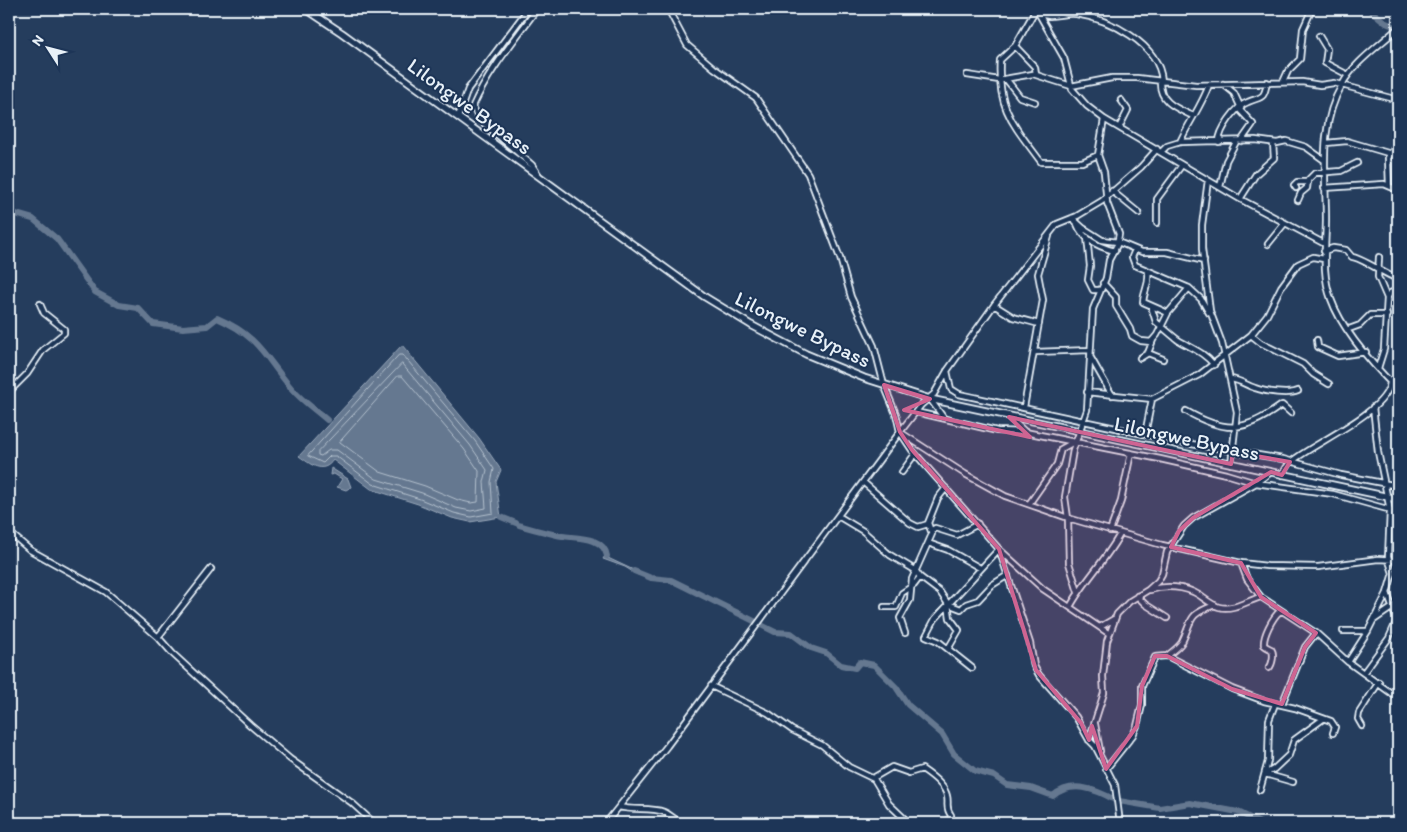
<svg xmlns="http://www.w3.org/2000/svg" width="1407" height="832" font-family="Itim,sans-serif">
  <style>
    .water { fill: #657890; stroke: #99a8ba }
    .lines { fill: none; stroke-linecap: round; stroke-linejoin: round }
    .shore { stroke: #b4c1ce; stroke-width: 1 }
    .river { stroke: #657890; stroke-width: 6 }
    .minor-casing { stroke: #e8f1f8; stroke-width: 8 }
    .major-casing { stroke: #e8f1f8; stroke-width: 9 }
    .minor { stroke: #1d3557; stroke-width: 4.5 }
    .major { stroke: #1d3557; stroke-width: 5.5 }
    .marked { fill: #cf6492; fill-opacity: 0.2; stroke: #cf6492; stroke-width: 4; stroke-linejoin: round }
    .labels { text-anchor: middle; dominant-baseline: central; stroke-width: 4; stroke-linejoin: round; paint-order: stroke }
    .street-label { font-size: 21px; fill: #e8f1f8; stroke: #1d3557 }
  </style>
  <rect width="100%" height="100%" fill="#253d5d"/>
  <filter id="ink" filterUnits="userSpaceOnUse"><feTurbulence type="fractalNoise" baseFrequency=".02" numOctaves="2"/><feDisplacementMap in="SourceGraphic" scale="10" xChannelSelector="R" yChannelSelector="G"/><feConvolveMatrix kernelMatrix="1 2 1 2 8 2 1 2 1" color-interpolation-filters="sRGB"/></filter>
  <g filter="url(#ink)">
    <path class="water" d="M402,345L479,438L501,470L496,482L501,517L470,522L452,518L418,504L371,489L333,460C323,475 310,464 299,456Z
      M331,468L348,479L351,487L346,490L337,487L342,479L334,474L330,475Z
      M602,548L607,552L608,558L642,574L638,575L625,567L603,559L606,554Z"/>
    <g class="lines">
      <path class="shore" d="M399,355H403L475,441L494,469L491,482L493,513L471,517L454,513L420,499L373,484L336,456H330L323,463L308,456Z
        M402,364L470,445L487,470L484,482L486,508L471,511L456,508L422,493L376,479L337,450H329L321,456L318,455V452Z
        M398,376H402L464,449L479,471L478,502L471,503L458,500L425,486L380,472L340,442Z"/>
      <path class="river" d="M1369,9L1386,23L1398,28
        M9,212L33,219L57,239L95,292L119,305L138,308L153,324L183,328L207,326L217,318C259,336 265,357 292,389C302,401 316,410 327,420
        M501,517L516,523
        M519,525C531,529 544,532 557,535C571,539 603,534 607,556
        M634,571L651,578L671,580L756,622
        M761,625L775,632L791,633L811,648L826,653L841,665L855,668L860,662L874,665L896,687L908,705L942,734L954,754L975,771L994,776L1007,785L1031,788L1053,796C1072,780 1095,789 1115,800
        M1119,801L1160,808L1190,803L1238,812L1260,823"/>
      <defs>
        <path id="minor" d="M537,9C514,41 489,70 473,106L478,118L532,165L538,174
          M668,9L687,45L714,68L756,98L808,174L840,258L851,297L874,346L884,385L896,414L900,432L912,450L999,549L1043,589L1108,633
          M1036,9L1064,58L1072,89L1087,106L1104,119L1240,199L1325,244
          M1036,9L1015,46L1000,60C997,110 1014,125 1041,162H1082L1098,155
          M1038,13C1052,20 1062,12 1076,14C1109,19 1159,43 1162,81
          M1398,28C1379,46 1354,62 1342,85C1318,126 1326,174 1326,219C1326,247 1321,272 1331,299C1342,330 1375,367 1398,390
          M1319,36L1327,49L1325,63L1348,75
          M1015,46L1035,67L1036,74
          M967,75L999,80L1033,74L1071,86L1112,78H1137L1196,85L1302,82L1320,85L1334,83L1398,100
          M1006,79L1020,97L1035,102
          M1160,81C1159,102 1176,108 1193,116
          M1283,82L1288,71L1300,59L1303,29L1312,9
          M1223,84L1234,93L1241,108
          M1239,109L1253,124L1241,141
          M458,117L468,89L528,9
          M1119,128L1128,110L1121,100
          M1180,142C1189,122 1202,105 1209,85
          M1219,142C1219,130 1236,106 1248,102C1261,96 1264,101 1267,82
          M1326,143L1347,141L1398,156
          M1161,152L1167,146L1180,142L1255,140L1277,143L1286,141L1306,147L1324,160
          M1208,180L1202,225V249L1210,311L1222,343L1237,412L1231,464
          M1389,185L1388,158L1398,143
          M1220,187L1226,161L1236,142
          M1296,188L1294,185L1297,182H1308
          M1324,188L1384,184L1398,190
          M1112,191L1139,213
          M1240,199L1256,174L1274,158L1273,143
          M1298,200L1301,193L1307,188L1308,180L1315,173L1341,171L1357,163
          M1072,218L1083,228L1102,240L1118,242L1142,252H1167L1204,261
          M1157,223V199L1182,165
          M1077,224C1083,240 1099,247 1115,251
          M1087,237L1090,266L1088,280L1093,290H1101
          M1268,244L1285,223
          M1135,250L1132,257L1135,265L1189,288L1201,299L1209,313
          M1324,251L1333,248L1346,250L1352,257C1360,257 1386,275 1398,279
          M1379,257L1378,277L1387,298
          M1148,272C1150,284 1144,290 1143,302L1168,313
          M1103,283L1116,297V306L1130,329L1132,336L1141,341L1151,342L1157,335L1168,313L1189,288
          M994,305L1013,317L1039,324
          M1151,306L1156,322C1164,328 1170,334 1178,340C1191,348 1204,352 1214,365
          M1349,329L1360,325L1370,315H1387
          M1251,335L1261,343L1303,364L1313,374L1329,384
          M1317,340L1318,347L1338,356L1366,352
          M1035,352L1090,350
          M1148,353L1163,359
          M1091,358L1112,395
          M1140,358L1148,353L1153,340
          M1378,368L1384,349L1387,298L1390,293L1398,290
          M947,371L951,389L959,394L1185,443L1283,459L1341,475L1398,486
          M1230,379C1241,380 1245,385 1255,388C1266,392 1288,395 1298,391
          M9,392L27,374L43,350L64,333V329L44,313L40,304
          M1087,392L1152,399L1199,375L1251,335L1267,315L1281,287L1298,264L1313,257L1324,259
          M930,399L943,417
          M1024,407L1043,300L1038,274L1049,236
          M1186,411C1226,434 1245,432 1282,405L1291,413
          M916,412L997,431L1025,432L1160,459L1226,474L1256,483L1333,494L1398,512
          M1009,417L1024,431
          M903,434L965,474L1005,496L1068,518L1162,545L1241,563L1267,566L1318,567L1378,559L1398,560
          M1145,434L1152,399
          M902,472L915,454
          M1282,475C1285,470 1287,465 1291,462C1313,443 1388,412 1390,382
          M863,482L910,523L918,527L928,524
          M1029,504L1057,464L1061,449L1072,443
          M838,516L863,531L890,555L915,570L920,577L940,592L948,604L950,618L959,630L948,649
          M932,530L935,528L957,535L978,524
          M1110,531L1121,501L1131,453
          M9,532L30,550L106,592L158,637L173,654L250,725L290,759L352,803L374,823
          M928,543L948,550L980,568
          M1241,563L1247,579L1261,597L1316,633L1348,662L1398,698
          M1150,590C1165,585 1185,586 1199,595C1205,599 1212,605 1219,607C1233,611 1249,600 1261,597
          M1078,592L1069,563L1068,518L1065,497L1073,450L1087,410L1093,309L1106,278L1109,260L1117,245L1119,234L1107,203L1104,172L1098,155L1104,119
          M1137,596L1145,604L1167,618
          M948,604L961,609L966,604L978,600L992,585L1008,575
          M884,607H896L902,593L914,585L920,577
          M1070,607C1084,581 1106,560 1120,534
          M1374,620L1390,609L1398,606
          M1100,627L1114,619
          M1343,631H1368
          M905,633L900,618L910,600L912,579L932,534L928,523L938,498L946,488
          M158,637L211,569
          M1167,656C1172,652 1179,647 1182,642C1193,619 1187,615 1215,605
          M1348,662L1368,631L1387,593L1393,573L1388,558L1390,510L1378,452L1373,407
          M972,668L938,641L926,636L935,619L999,549L1030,643L1034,666L1039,675L1076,717L1089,740L1095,746L1115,785L1120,823
          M1269,668C1272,665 1275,654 1271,649C1269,648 1266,647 1264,645C1263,636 1272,618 1280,611
          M1364,672L1389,638L1397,620L1387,593
          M711,686L768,713L792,730L822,745L849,767L874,779L889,804L909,823
          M1282,704L1305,647L1316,633
          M1095,724L1100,751
          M1362,726L1358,719L1359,713L1379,682
          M1089,740L1104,693L1103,676L1107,641L1117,614L1130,601L1148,590L1158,581L1162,574L1167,552L1184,526L1193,518L1256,483L1271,472
          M1106,769L1133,735L1137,726L1142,705V686L1155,657L1167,656L1232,689L1264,701L1295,708L1331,721L1335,727L1333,733
          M873,778L892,767L909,773L922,769C931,775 945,785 947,796C949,804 945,808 951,815L950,820L954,823
          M1293,782L1265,774L1274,769L1289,755L1294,740L1323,719
          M1260,790L1268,761L1269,720L1275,704
          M619,807C634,811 650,807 664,812C670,814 675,820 681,823
          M606,823L667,746L900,432L921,405L934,394L947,371L994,305L1057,224L1077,216L1102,201L1141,167L1157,149"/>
        <path id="major" d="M306,9L342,33L705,297L751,325L806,354L864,378L930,399L1398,499"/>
      </defs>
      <use href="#minor" class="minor-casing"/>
      <use href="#major" class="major-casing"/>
      <use href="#minor" class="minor"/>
      <use href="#major" class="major"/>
    </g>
  </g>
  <path class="marked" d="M884,385L930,399L904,410L1030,437L1009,417L1231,464L1233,452L1290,462L1282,475L1271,472L1193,518L1179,531L1171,547L1241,563L1261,597L1316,633L1305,647L1282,704L1232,689L1167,656H1155L1142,686L1137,726L1106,769L1092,726L1089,740L1081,723L1036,670L999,549L912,450L900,432Z"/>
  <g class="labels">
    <g class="street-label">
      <text transform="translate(470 106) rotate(36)">Lilongwe Bypass</text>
      <text transform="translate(803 329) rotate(26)">Lilongwe Bypass</text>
      <text transform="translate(1187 438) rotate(12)">Lilongwe Bypass</text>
    </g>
  </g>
  <rect width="1407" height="832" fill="none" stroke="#1d3557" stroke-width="30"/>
  <rect x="15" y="15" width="1377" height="802" fill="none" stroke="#e8f1f8" stroke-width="2" filter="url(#ink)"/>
  <g transform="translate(48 48) rotate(306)" stroke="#1d3557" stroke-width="4" paint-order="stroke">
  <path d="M0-4L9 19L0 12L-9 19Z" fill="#e8f1f8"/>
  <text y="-8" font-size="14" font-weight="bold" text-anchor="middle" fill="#e8f1f8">N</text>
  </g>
</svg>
